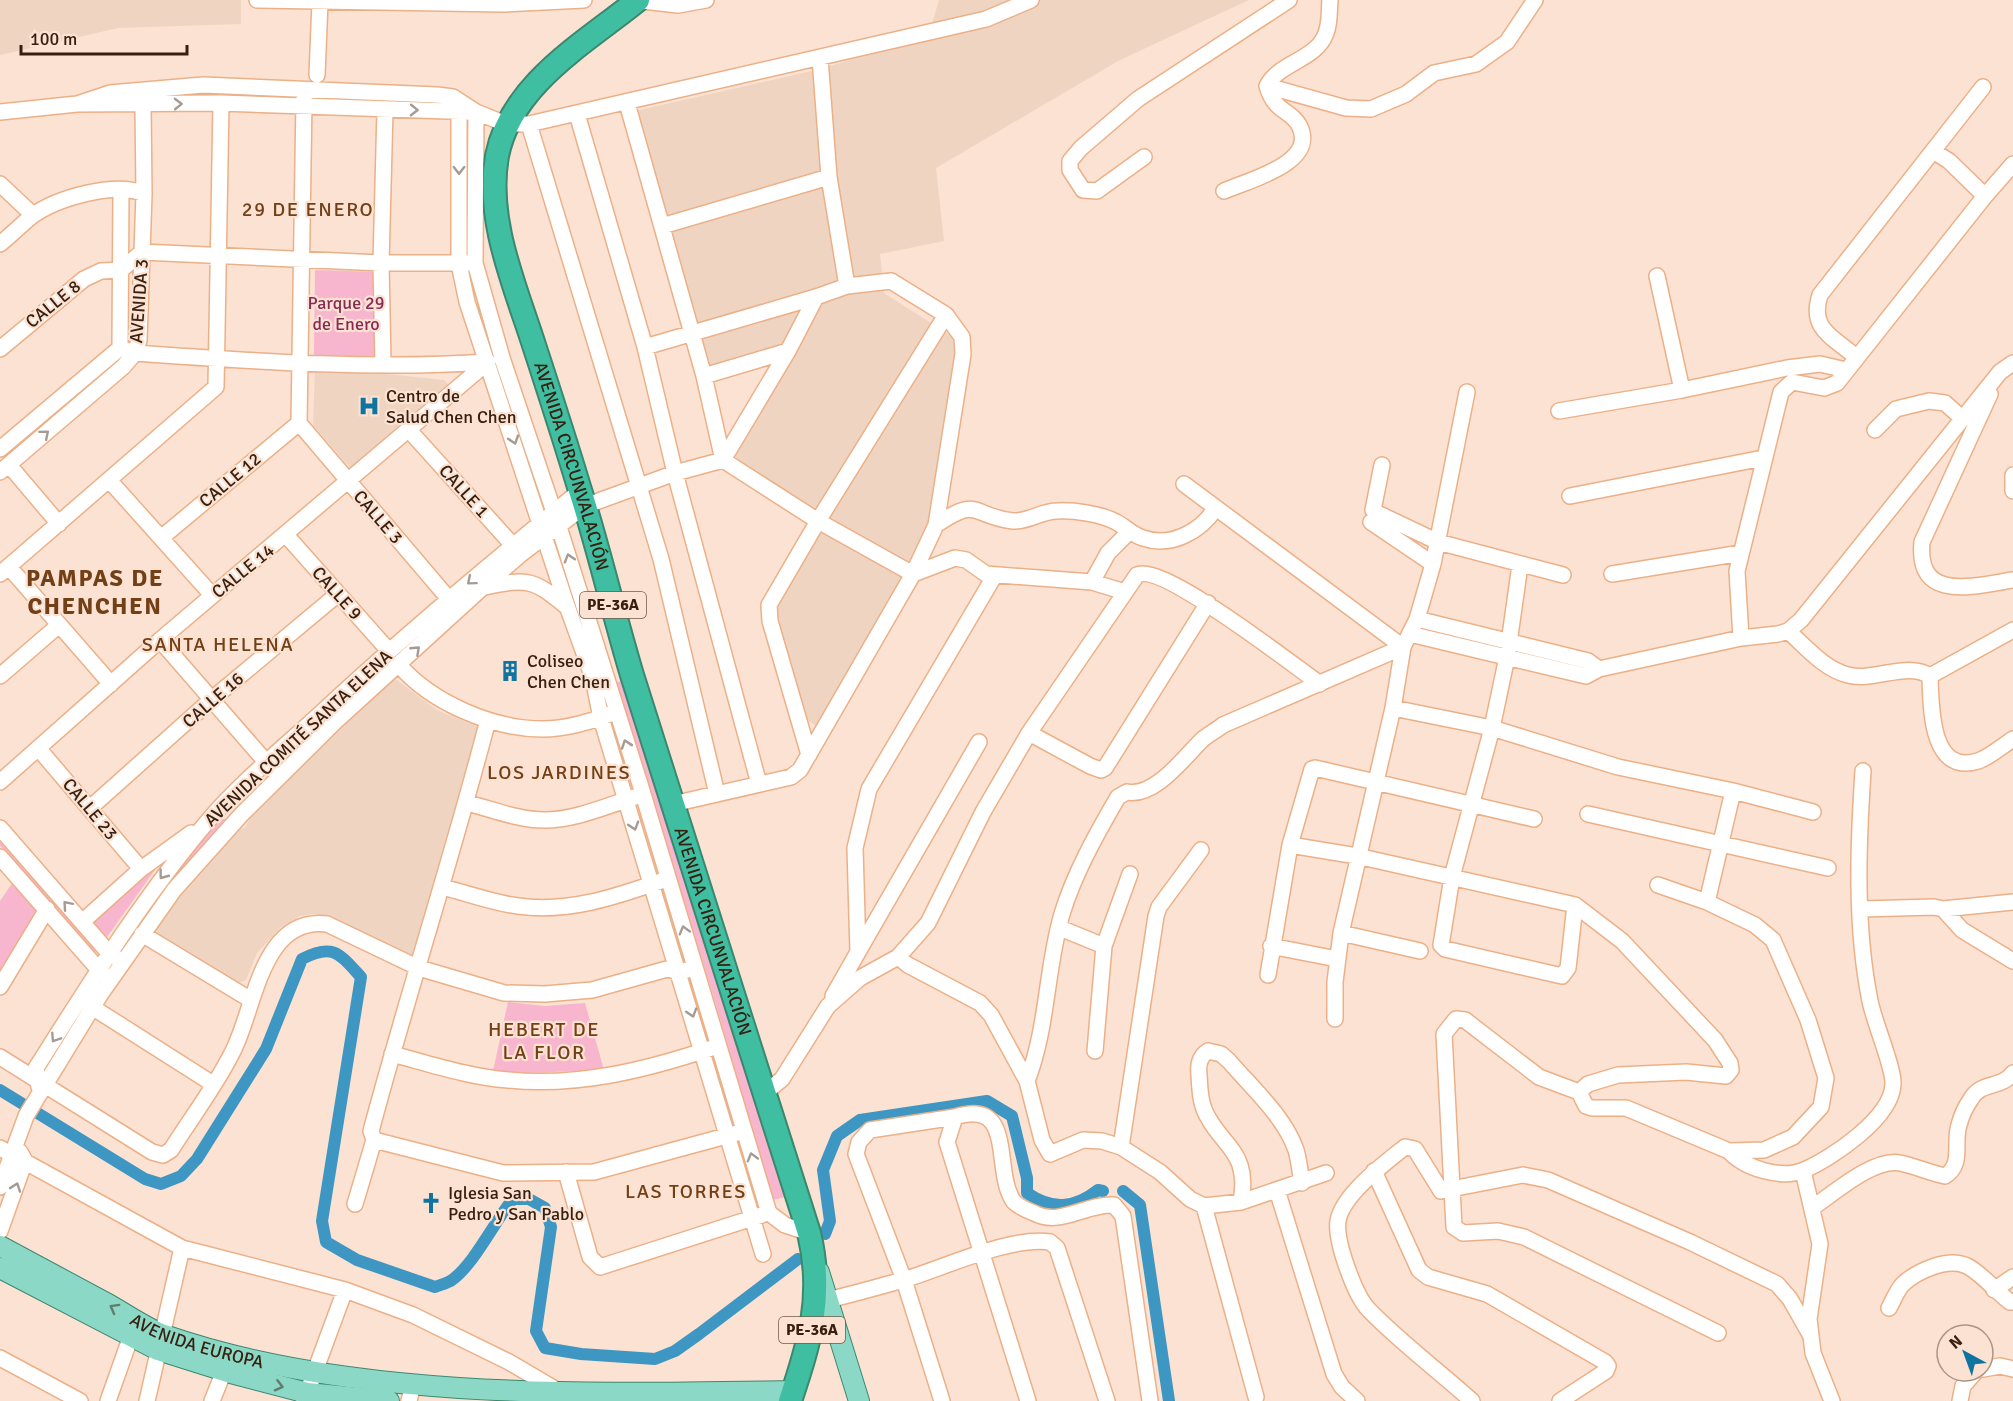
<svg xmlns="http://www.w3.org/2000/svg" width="2013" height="1401" font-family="Signika,sans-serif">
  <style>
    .built { fill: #efd4c2 }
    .green { fill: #f8b5ce }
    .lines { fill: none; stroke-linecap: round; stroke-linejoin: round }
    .canal { stroke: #3e96c3; stroke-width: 12 }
    .minor-casing { stroke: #ecb087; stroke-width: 18 }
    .major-casing { stroke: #3c876f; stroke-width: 22 }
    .highway-casing { stroke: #3c876f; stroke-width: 26 }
    .minor { stroke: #fff; stroke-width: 15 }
    .major { stroke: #8cd8c7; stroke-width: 20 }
    .highway { stroke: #3fbea2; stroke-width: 22 }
    .oneway { stroke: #a59b93 }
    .oneway2 { stroke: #627c6b }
    .labels { text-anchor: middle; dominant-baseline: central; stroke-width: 4.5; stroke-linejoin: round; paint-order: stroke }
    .shield { fill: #fce2d2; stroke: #725a4a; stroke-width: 1.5 }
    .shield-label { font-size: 16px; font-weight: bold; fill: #37200f }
    .street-label { font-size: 18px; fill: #37200f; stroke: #fce2d2 }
    .park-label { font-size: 18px; fill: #892956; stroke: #fce2d2 }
    .poi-label { font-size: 18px; fill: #37200f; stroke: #fce2d2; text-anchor: start }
    .neighbourhood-label { font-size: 20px; letter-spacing: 1.5px; fill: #723f16; stroke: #fce2d2 }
    .district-label { font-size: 24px; font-weight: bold; letter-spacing: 1.5px; fill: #723f16; stroke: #fce2d2 }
  </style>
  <rect width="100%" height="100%" fill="#fce2d2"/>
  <path class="built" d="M0,0H241V24L118,28L0,55Z
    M939,0H1249L1120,60L936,168L944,241L880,254L884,293L956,339L958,407L919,582L826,733L787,706L763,605L807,524L728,471L726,462L785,358L699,378L626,113L816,70L928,37Z
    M315,371L368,372L444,380L448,384L350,468L313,425Z
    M394,678L437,710L478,727L412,956L328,916L312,914L300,916L281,927L257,953L246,980L237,983L154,931L206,863L237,829L245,828L252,815Z"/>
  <path class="green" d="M315,270L378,272L377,359L314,355Z
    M630,681L786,1197L773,1200L713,995L616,682Z
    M221,817L227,820L125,951L120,946L173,873Z
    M0,840L96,951L93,953L0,846Z
    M157,867L107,937L104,936L91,919Z
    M15,879L41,910L0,974V901Z
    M508,1002L545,1006L585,1003L604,1070L503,1074L493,1071Z"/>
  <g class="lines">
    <path class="canal" d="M0,1090L145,1179L161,1184L181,1176L197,1159L266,1049L302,959C333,943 339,953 361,977L322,1221L326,1242L357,1260L435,1287C440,1285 448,1283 452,1280C475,1263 494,1222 513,1199H529L545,1208L551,1227L536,1331L545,1348L581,1354L655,1359L675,1351L699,1334L798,1259
      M1123,1191L1140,1205L1169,1401
      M825,1234L830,1221L823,1170L837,1136L860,1120L987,1101L1012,1116L1027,1178V1193C1052,1210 1074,1209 1098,1190L1103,1191"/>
    <defs>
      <path id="minor" d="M257,0L503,4L584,0
        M634,0L678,5L706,0
        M317,75L320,2
        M1267,86L1346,108L1371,109L1406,94L1434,73L1476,64L1507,42L1535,0
        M627,103L704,376L723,460
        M77,104L110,93L203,85L437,95L453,97L476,112L475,263L503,361L559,527L640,784L769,1213L785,1225L809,1233
        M459,111V264L467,302L567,606L593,678L601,718L763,1254
        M0,112L77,104L221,103L476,112L506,124H529L986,19L1031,0
        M577,114L645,347L675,473L759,784
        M529,124L661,559L717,794
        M1933,151L1949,161L1985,196
        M1144,157L1097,191L1083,190L1070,170V161L1081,148L1138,99L1289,0
        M0,184L33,215
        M1224,191C1249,180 1319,163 1299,125C1290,109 1275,113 1267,86C1279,62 1317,60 1326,33C1330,24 1329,10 1330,0
        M662,226L829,177
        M0,244C11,235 21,225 32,216C57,198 115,181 144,194
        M1657,276L1682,390L1787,368L1820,364L1846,370
        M645,347L816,297
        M120,348L135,353C252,361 371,370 488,362
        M0,349L84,279L101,271L121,270L142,252L381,263H468
        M1856,357C1832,336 1809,329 1820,295L1983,87
        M383,363L381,263L385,110
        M704,376L788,351
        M1990,394L1922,542C1916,603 1974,586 2013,580
        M1559,411L1682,390
        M299,423L304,99
        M299,423L454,605
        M408,429L518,551
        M1875,430L1896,409L1929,401L1945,403L1963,419
        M0,449L120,348L121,190
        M723,460L788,351L816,297L847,286L829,177L820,58
        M9,465L59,524
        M1382,465L1373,510L1375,512L1438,542L1563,575
        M0,472L123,367L135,353L139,340L144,194L143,105
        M2013,475V491
        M109,480L212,595
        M1570,496L1763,458
        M1371,522L1433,564
        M936,525C980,495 970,516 1013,521C1029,522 1041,511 1057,511C1074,510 1101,514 1116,522C1126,527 1132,535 1143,538C1171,548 1201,531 1215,509
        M286,535L389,651
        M161,538L299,423
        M1520,565L1507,657L1492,728L1452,877L1441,945L1445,949L1562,976L1568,968L1575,905
        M9,567L111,684
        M0,574L216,387L221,103
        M1612,574L1741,553
        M1092,582L1108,553L1129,532
        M485,587C528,578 533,579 567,607
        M1788,631C1806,647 1824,669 1848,675C1874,682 1907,661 1930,676C1931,706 1930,776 1978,761C1990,757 2002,746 2013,739
        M1410,634L1586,676L1599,669L1588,661L1417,619
        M1741,638L1737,571L1781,392L1792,382L1824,388L1837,383L1985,196L2013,164
        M160,640L272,769
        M399,665C432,703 493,729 543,729C564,729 591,722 610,714
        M1599,669L1741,638L1778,634L1788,631L1801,620L2000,372L2013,363
        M0,676L59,625
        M1930,676L2013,630
        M1393,708L1492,728L1618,767L1733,791L1813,812
        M1029,733L1090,766L1101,770L1105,768L1208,603
        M38,748L141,869
        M809,755L770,621L769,605L818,521L946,315
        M0,782L160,640L488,362
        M467,803C492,809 518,820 544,820C575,820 606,806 635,797
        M673,804L791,777L800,770L913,574L936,525L963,354L962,337L946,315L891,281L847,286
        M90,808L211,700L338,594
        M1588,814L1828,868
        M0,828L109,953L117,958
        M1290,845L1357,856L1575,905L1622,941L1715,1040L1730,1063L1731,1070L1726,1076L1686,1072L1618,1075L1588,1084L1579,1092L1586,1106L1592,1108H1626L1729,1151L1764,1150L1793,1137L1821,1107L1826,1078L1808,1020L1773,940L1755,925L1707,902L1658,885
        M0,857L99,970L106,975
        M442,887C467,893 493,903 518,906C568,913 615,897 661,881
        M1707,902L1733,791
        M1861,909L1934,907L1943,909L1962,930L2013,961
        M1943,909L2013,902
        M82,922L141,869L191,833
        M1060,928L1104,946
        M142,934L251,1000
        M1271,946L1337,959
        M1420,951L1341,933L1393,708L1403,647L1417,619L1433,564L1467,392
        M858,952L979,742
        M898,957L908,965L980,1003L991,1015L1027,1081L1042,1140L1050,1154L1083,1140L1102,1141L1121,1147L1160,1172L1190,1199L1204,1206L1241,1202L1326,1173
        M1268,975L1290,845L1312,769L1315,768L1534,819
        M0,987L47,909
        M833,996L858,952L855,848L869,789L995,575
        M92,1007L213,1084
        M1335,1019V982L1341,933
        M1095,1051L1104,946L1130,874
        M392,1054C430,1064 469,1077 508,1080C578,1087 646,1070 712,1048
        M0,1057L152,1152L163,1155L171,1150C191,1118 215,1087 232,1053C255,1011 260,916 327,924L419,968L504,993L545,994L592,990L667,969L680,972L687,970
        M1027,1081C1048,1027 1046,968 1062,914C1074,874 1097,833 1118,797L1127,792C1155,798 1185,756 1203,739C1209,734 1217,730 1223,725L1403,647L1184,484
        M39,1087L36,1068C90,983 142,899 207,822C241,782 283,748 322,712C405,635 492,562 580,491
        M1579,1092L1539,1077L1465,1020L1456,1019L1444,1034L1454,1227L1463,1233L1498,1231L1524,1237L1718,1333
        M765,1093L782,1079L828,1006L860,978L898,957L928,923L983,812L1029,733L1137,575C1162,562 1294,666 1320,684
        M374,1140L503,1173L594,1172L737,1133
        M1121,1147L1156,916L1159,907L1201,850
        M0,1148L182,1248L345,1290L413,1315L509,1362L560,1392
        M1729,1151C1744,1168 1782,1180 1804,1170C1832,1158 1892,1118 1893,1084C1894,1068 1874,1022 1870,1001C1855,926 1858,847 1863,771
        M1374,1171L1419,1270L1428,1277L1487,1294L1605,1362L1608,1366L1606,1371L1560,1401
        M1803,1171L1820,1244L1809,1319L1813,1353L1832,1401
        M566,1172L590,1257L600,1267L762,1215
        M0,1187L26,1116L100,995L174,890L241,815L336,721L482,588L521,554L585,506L675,473L723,460L818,521L913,574L955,558L966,560L986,574L1092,582L1125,592
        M1277,1190L1334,1374L1342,1387L1357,1401
        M1241,1202C1243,1189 1244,1178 1240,1165C1234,1147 1218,1136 1209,1119C1200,1105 1200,1091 1199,1075C1198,1065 1199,1057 1208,1051L1221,1054L1229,1061C1252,1088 1284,1116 1296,1150C1299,1160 1300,1172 1302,1183
        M355,1204L374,1140L371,1131C408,993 452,858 488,720
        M1204,1206L1256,1397
        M1812,1208C1833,1194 1873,1158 1900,1163C1915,1166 1930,1173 1945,1176C1964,1164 1953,1143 1959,1125C1961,1117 1966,1106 1971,1099C1981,1081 2001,1089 2013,1073
        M0,1231L25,1161L20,1152
        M1994,1290L2013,1277
        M828,1300C853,1294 878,1287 903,1280C944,1268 1009,1236 1050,1242L1057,1248L1107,1401
        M1889,1308C1893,1301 1897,1290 1903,1284C1917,1271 1948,1257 1967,1266C1980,1272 1998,1293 2010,1302H2013
        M0,1358L80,1401
        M1983,1369L2000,1366L2013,1369
        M108,1401L131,1336
        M147,1401L182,1248
        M212,1401L224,1371
        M304,1401L345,1290
        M409,1401L412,1388
        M942,1401L904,1280L856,1154L859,1142L870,1130L955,1117
        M1028,1401L947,1142L955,1117C1017,1097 992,1172 1014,1202C1018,1206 1029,1211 1034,1213C1060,1227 1087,1203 1114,1205L1123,1216L1150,1401
        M1472,1401C1439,1371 1401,1343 1369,1310C1355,1296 1335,1241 1338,1221C1342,1195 1385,1163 1405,1147L1415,1149L1441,1191L1523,1175L1548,1180L1690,1242L1777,1284L1790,1299L1811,1336
        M1960,1401L1963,1386L1976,1371"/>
      <g id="major">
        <path id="s1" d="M0,1246C36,1265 72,1285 108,1304C126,1314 144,1327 164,1335C354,1401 591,1394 793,1391"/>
        <path d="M0,1268L158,1350L231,1373L307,1393L389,1401"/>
        <path d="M819,1272L859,1401"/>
      </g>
      <g id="highway">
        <path id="s2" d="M638,0C585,43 511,84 497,156C486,218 513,281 532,339C548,388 564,437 579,487C599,549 613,612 632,675C690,861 750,1047 809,1233C824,1296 810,1341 790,1401"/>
      </g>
    </defs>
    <use href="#minor" class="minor-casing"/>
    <use href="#major" class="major-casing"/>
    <use href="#highway" class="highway-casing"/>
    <use href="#minor" class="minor"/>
    <use href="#major" class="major"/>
    <use href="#highway" class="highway"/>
  </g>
  <defs><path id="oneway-chevron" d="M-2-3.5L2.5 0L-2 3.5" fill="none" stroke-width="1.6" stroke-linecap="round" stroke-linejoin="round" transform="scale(1.5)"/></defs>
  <g class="oneway">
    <use href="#oneway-chevron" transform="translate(178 104) rotate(-1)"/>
    <use href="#oneway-chevron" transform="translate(414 110) rotate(1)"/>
    <use href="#oneway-chevron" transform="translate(459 170) rotate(90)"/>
    <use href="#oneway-chevron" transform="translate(45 434) rotate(-40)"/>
    <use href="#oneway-chevron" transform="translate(514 440) rotate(72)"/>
    <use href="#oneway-chevron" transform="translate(569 558) rotate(-107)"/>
    <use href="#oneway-chevron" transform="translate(471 581) rotate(140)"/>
    <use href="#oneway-chevron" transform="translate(416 650) rotate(-43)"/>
    <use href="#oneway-chevron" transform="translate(626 744) rotate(-109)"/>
    <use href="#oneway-chevron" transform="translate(634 826) rotate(73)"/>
    <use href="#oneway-chevron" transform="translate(163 875) rotate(127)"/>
    <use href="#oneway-chevron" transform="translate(67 905) rotate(-131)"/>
    <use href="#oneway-chevron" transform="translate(684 930) rotate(-106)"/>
    <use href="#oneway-chevron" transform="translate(692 1013) rotate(73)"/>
    <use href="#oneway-chevron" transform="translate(55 1038) rotate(123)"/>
    <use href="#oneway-chevron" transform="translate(752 1157) rotate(-106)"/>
    <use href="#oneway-chevron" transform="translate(16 1187) rotate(-71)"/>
  </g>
  <g class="oneway2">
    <use href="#oneway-chevron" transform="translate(114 1308) rotate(-151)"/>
    <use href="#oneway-chevron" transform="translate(279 1386) rotate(14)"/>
  </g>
  <defs>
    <symbol id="hospital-bare" viewBox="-9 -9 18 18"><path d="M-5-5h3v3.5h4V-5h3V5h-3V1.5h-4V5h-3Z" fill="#1074a1" stroke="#fce2d2" stroke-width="2.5" paint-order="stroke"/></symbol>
    <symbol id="building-bare" viewBox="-9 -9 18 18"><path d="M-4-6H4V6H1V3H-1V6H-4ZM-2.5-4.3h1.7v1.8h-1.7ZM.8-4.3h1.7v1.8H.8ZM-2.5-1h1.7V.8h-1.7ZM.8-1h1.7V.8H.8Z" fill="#1074a1" stroke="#fce2d2" stroke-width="2.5" paint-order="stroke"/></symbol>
    <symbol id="church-bare" viewBox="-9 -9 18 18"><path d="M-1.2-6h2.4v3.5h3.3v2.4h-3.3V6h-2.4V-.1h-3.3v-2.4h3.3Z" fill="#1074a1" stroke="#fce2d2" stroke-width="2.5" paint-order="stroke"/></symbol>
  </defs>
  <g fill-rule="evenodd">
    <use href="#hospital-bare" x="354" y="391" width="30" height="30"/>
    <use href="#building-bare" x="495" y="656" width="30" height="30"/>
    <use href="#church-bare" x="416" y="1188" width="30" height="30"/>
  </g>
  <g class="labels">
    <g class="shield">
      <rect x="580" y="592" width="66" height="26" rx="4.5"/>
      <rect x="779" y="1317" width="66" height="26" rx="4.5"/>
    </g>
    <g class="shield-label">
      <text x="613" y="605">PE-36A</text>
      <text x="812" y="1330">PE-36A</text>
    </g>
    <g class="street-label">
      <text transform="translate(139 301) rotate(-86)">AVENIDA 3</text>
      <text transform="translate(53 304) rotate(-39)">CALLE 8</text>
      <text stroke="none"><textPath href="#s2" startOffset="537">AVENIDA CIRCUNVALACIÓN</textPath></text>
      <text transform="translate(230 480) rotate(-40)">CALLE 12</text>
      <text transform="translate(464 491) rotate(48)">CALLE 1</text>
      <text transform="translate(378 517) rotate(49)">CALLE 3</text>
      <text transform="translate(243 571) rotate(-39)">CALLE 14</text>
      <text transform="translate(337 593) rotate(48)">CALLE 9</text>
      <text transform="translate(213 700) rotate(-41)">CALLE 16</text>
      <text transform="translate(298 738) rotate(-43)">AVENIDA COMITÉ SANTA ELENA</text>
      <text transform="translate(90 809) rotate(50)">CALLE 23</text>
      <text stroke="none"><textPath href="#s2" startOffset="1023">AVENIDA CIRCUNVALACIÓN</textPath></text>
      <text stroke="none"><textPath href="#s1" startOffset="220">AVENIDA EUROPA</textPath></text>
    </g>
    <g class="park-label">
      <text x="346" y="303">Parque 29<tspan x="346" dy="21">de Enero</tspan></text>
    </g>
    <g class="poi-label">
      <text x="386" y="396">Centro de<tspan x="386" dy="21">Salud Chen Chen</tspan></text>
      <text x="527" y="661">Coliseo<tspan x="527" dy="21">Chen Chen</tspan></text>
      <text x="448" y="1193">Iglesia San<tspan x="448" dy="21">Pedro y San Pablo</tspan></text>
    </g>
    <g class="neighbourhood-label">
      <text x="308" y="209">29 DE ENERO</text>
      <text x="218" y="644">SANTA HELENA</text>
      <text x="559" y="772">LOS JARDINES</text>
      <text x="544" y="1029">HEBERT DE<tspan x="544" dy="23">LA FLOR</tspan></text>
      <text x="686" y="1191">LAS TORRES</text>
    </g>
    <g class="district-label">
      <text x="95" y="578">PAMPAS DE<tspan x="95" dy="28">CHENCHEN</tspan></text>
    </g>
  </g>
  <g transform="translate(1965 1353) rotate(319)"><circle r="28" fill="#fce2d2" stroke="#ad9484" stroke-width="1.5"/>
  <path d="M0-4.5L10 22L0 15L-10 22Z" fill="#1074a1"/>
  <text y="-9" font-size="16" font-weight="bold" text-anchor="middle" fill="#37200f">N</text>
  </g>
  <path d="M21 45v9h166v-9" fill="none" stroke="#37200f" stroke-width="3"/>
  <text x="30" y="45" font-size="18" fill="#37200f" stroke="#fce2d2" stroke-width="4.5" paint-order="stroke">100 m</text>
</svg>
